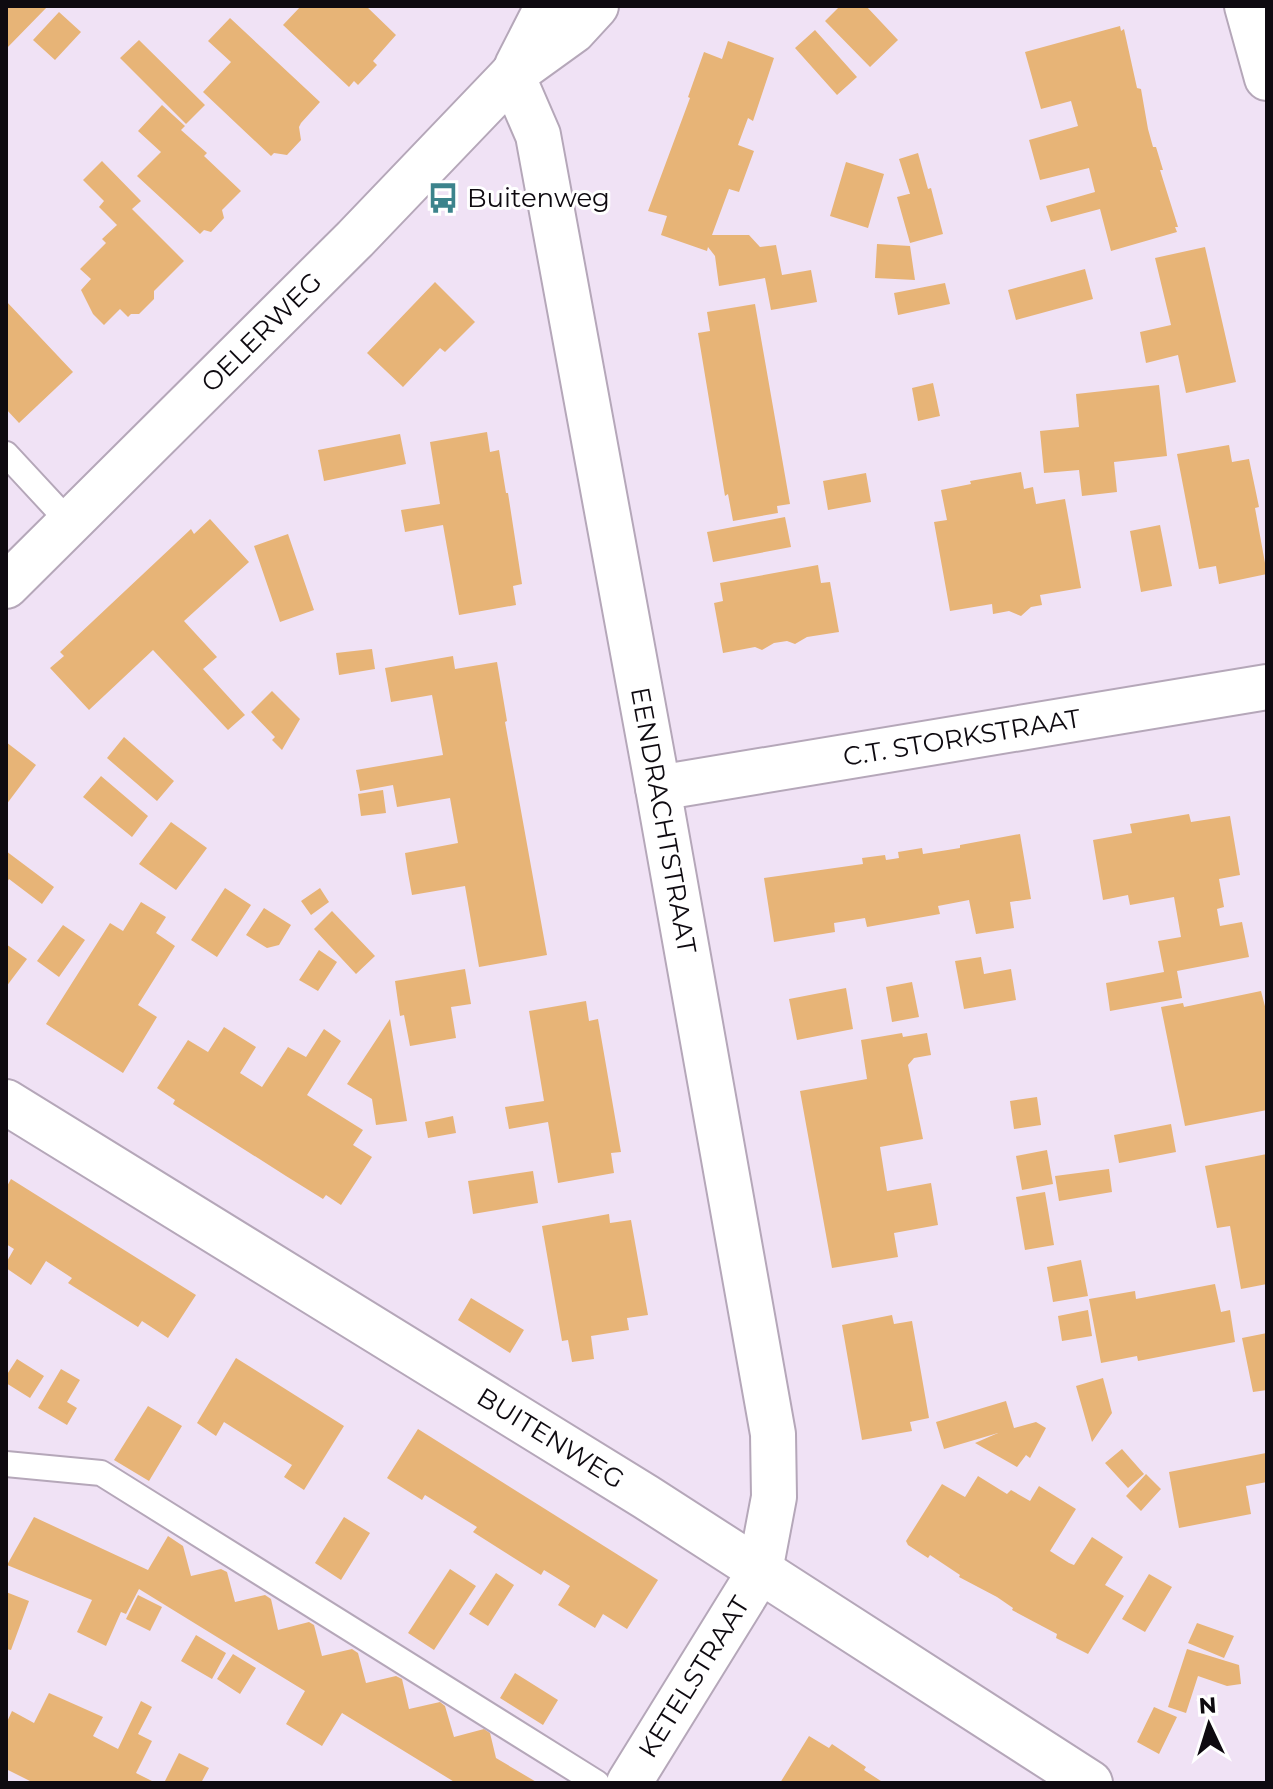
<svg xmlns="http://www.w3.org/2000/svg" width="1273" height="1789" font-family="Montserrat,sans-serif">
  <style>
    .building { fill: #e7b477 }
    .lines { fill: none; stroke-linecap: round; stroke-linejoin: round }
    .lane-casing { stroke: #b5a7b9; stroke-width: 28 }
    .street-casing { stroke: #b5a7b9; stroke-width: 48 }
    .secondary-casing { stroke: #b5a7b9; stroke-width: 48 }
    .lane { stroke: #fff; stroke-width: 24 }
    .street { stroke: #fff; stroke-width: 44 }
    .secondary { stroke: #fff; stroke-width: 44 }
    .labels { text-anchor: middle; dominant-baseline: central; stroke-width: 6; stroke-linejoin: round; paint-order: stroke }
    .poi-label { font-size: 26px; fill: #0e0a10; stroke: #fff; text-anchor: start }
    .street-label { font-size: 26px; fill: #0e0a10; stroke: #fff }
  </style>
  <rect width="100%" height="100%" fill="#f0e2f5"/>
  <path class="building" d="M6,6H48L6,49Z
    M301,6H366L396,35L373,61L377,65L358,85L354,81L349,87L283,25Z
    M840,6H866L898,40L870,67L825,21Z
    M59,12L81,32L55,60L33,40Z
    M230,18L320,102L301,123L299,127L301,140L287,155L274,153L271,156L203,92L231,62L208,41Z
    M1120,26L1121,31L1124,29L1137,88L1141,89L1148,129L1153,147H1156L1163,170H1160L1178,227H1175L1177,232L1111,251L1100,209L1051,222L1046,206L1095,192L1089,168L1040,180L1029,140L1078,126L1071,101L1041,109L1025,52Z
    M815,30L857,77L837,95L795,48Z
    M139,40L205,105L186,124L120,58Z
    M728,41L774,58L753,121L748,118L738,145L754,151L739,192L729,189L712,235H749L760,247L776,245L782,275L811,270L817,302L771,310L765,278L719,286L715,256L708,247L707,251L661,235L667,216L648,211L690,98L688,97L704,52L722,59Z
    M162,105L185,126L181,130L207,153L204,156L241,191L222,210L224,218L211,232L204,230L200,234L137,176L161,152L138,131Z
    M918,153L928,189L931,188L943,234L910,243L897,197L924,190L910,194L899,159Z
    M102,161L141,201L132,209L184,261L154,291V299L139,314H131L128,317L120,309L104,325L93,314L81,290L91,279L80,269L106,243L102,239L117,225L99,207L104,201L83,180Z
    M846,162L884,174L868,228L830,216Z
    M877,244L910,246L915,280L875,278Z
    M1205,247L1236,382L1186,393L1178,355L1146,363L1140,332L1171,325L1155,258Z
    M1085,269L1093,299L1016,320L1008,290Z
    M435,282L475,322L445,352L440,348L403,387L367,353Z
    M945,283L950,304L898,315L894,293Z
    M6,301L73,372L19,423L6,409Z
    M755,304L790,504L777,506L778,513L733,521L728,494L725,496L698,333L710,331L707,312Z
    M933,383L940,416L918,421L912,388Z
    M1159,385L1167,456L1114,462L1117,492L1082,496L1079,470L1044,473L1040,431L1079,427L1076,394Z
    M487,432L490,452L499,450L506,493H508L522,584L513,586L516,605L459,615L443,525L405,532L401,510L440,504L430,442Z
    M400,434L406,464L324,481L318,450Z
    M1229,445L1232,462L1249,459L1259,507L1255,508L1267,574L1219,584L1216,566L1199,569L1177,454Z
    M1021,472L1024,489L1033,487L1036,504L1065,499L1081,588L1040,595L1042,605L1031,607L1021,616L1009,611L993,614L992,604L950,611L934,522L947,520L941,490L971,484L970,481Z
    M866,473L871,502L828,510L823,481Z
    M785,517L791,547L713,562L707,532Z
    M210,519L249,562L184,621L217,657L203,669L245,715L228,730L153,650L89,710L50,668L64,656L60,652L191,529L194,534Z
    M1160,525L1172,586L1141,592L1130,531Z
    M288,534L314,610L280,622L254,546Z
    M818,565L821,583L830,582L839,632L807,637L795,644L787,641L774,643L762,650L755,647L723,653L714,603L723,601L720,583Z
    M372,649L375,669L339,675L336,653Z
    M453,656L455,669L497,662L507,721L505,722L547,955L479,967L465,886L412,895L408,873L405,853L458,843L450,798L397,807L393,785L360,791L356,770L443,755L432,695L391,702L385,668Z
    M272,691L300,719L282,750L272,740L275,737L251,712Z
    M124,737L174,781L157,801L107,758Z
    M6,742L36,765L6,805Z
    M101,776L148,816L132,837L83,797Z
    M383,790L386,813L361,816L358,794Z
    M1189,814L1191,822L1230,816L1240,875L1219,879L1224,907L1217,909L1220,926L1242,922L1249,957L1177,971L1182,998L1110,1011L1106,983L1164,972L1158,941L1181,937L1174,897L1130,905L1128,895L1103,900L1093,840L1132,833L1130,824Z
    M171,822L207,848L176,890L139,864Z
    M1020,834L1031,899L1010,902L1014,928L976,934L969,900L938,906L940,914L867,927L865,918L834,923L835,932L774,942L764,878L863,864L862,858L885,855L886,860L893,859L899,858L898,852L922,848L923,854L960,848V845Z
    M6,851L54,887L42,904L9,879L6,884Z
    M225,888L251,905L217,957L191,940Z
    M320,888L329,902L311,915L301,901Z
    M141,902L166,917L156,933L175,946L138,1005L157,1017L123,1073L46,1024L110,923L123,931Z
    M264,908L291,925L279,945L267,948L246,935Z
    M332,911L375,956L356,974L314,929Z
    M63,925L85,940L59,977L37,961Z
    M6,944L27,959L6,987Z
    M319,950L337,962L318,991L299,980Z
    M981,957L984,974L1011,969L1016,1000L964,1009L955,961Z
    M465,969L471,1004L451,1007L456,1038L410,1046L404,1015L400,1016L395,981Z
    M912,982L919,1017L892,1022L886,987Z
    M846,988L853,1029L797,1040L789,999Z
    M1261,991L1267,1014V1110L1185,1126L1161,1007L1183,1003L1184,1007Z
    M586,1001L589,1021L598,1019L621,1152L611,1153L614,1173L558,1183L548,1122L509,1129L505,1107L544,1101L529,1011Z
    M390,1019L407,1121L376,1125L372,1099L347,1084Z
    M224,1027L256,1047L240,1073L262,1087L288,1047L306,1057L324,1029L341,1041L307,1095L363,1130L353,1145L372,1157L341,1205L326,1195L323,1199L286,1176L173,1104L175,1100L157,1088L188,1040L208,1052Z
    M902,1033L903,1037L927,1033L931,1055L914,1058L908,1065L923,1139L880,1147L887,1191L931,1183L938,1225L894,1233L898,1257L832,1268L800,1091L867,1079L861,1040Z
    M1037,1097L1041,1125L1014,1129L1010,1101Z
    M453,1116L456,1133L428,1138L425,1122Z
    M1171,1124L1176,1152L1119,1163L1114,1135Z
    M1047,1150L1053,1184L1022,1190L1016,1156Z
    M1267,1154V1284L1241,1289L1230,1226L1217,1228L1205,1166Z
    M1109,1169L1112,1192L1059,1201L1055,1176Z
    M533,1171L538,1203L473,1214L468,1181Z
    M11,1179L196,1295L168,1338L142,1321L138,1327L68,1283L72,1278L46,1261L31,1285L6,1268V1263L14,1249L6,1244V1188Z
    M1045,1192L1054,1245L1025,1250L1016,1197Z
    M609,1214L610,1223L631,1220L648,1315L627,1318L629,1330L591,1336L594,1359L572,1362L568,1340L562,1341L542,1226Z
    M1081,1260L1088,1296L1053,1302L1047,1267Z
    M1215,1284L1221,1312L1230,1310L1235,1342L1138,1361L1137,1356L1101,1363L1089,1299L1135,1291L1136,1299Z
    M471,1298L524,1330L510,1353L458,1320Z
    M1088,1310L1092,1336L1062,1341L1058,1316Z
    M892,1315L894,1324L912,1321L929,1418L910,1422L912,1431L862,1440L842,1325Z
    M1267,1333V1390L1253,1392L1242,1338Z
    M236,1358L344,1426L304,1490L284,1477L292,1465L224,1422L216,1436L197,1423Z
    M17,1359L44,1376L30,1398L6,1383V1376Z
    M61,1369L80,1380L67,1402L77,1408L67,1425L38,1408Z
    M1103,1378L1112,1413L1092,1442L1076,1386Z
    M1006,1401L1014,1428L1036,1422L1046,1428L1030,1458L1026,1455L1017,1467L975,1443L998,1433L944,1449L936,1422Z
    M148,1406L182,1426L149,1481L114,1460Z
    M418,1429L658,1580L627,1629L603,1614L595,1628L558,1605L570,1586L544,1570L541,1575L473,1532L477,1527L425,1495L422,1500L387,1478Z
    M1122,1449L1144,1474L1128,1488L1105,1463Z
    M1266,1453L1267,1482L1246,1486L1251,1514L1179,1528L1169,1472Z
    M1146,1474L1161,1489L1141,1511L1126,1496Z
    M978,1476L1007,1494L1011,1490L1030,1501L1039,1486L1076,1509L1050,1551L1069,1563L1074,1565L1092,1537L1123,1557L1105,1585L1124,1596L1088,1654L1056,1638L1057,1634L1012,1610L1013,1608L997,1597L959,1577L960,1575L930,1555L928,1558L908,1545L906,1541L942,1484L965,1497Z
    M34,1517L148,1570L168,1536L183,1546L191,1576L221,1569L227,1572L235,1602L265,1595L271,1599L278,1630L309,1622L314,1625L322,1656L352,1649L358,1653L366,1683L396,1676L402,1679L409,1709L440,1702L445,1706L454,1737L484,1729L490,1733L496,1758L538,1783H456L342,1713L322,1746L286,1724L305,1691L139,1589L126,1614L121,1612L106,1646L77,1632L92,1600L7,1565Z
    M344,1517L370,1533L341,1580L315,1563Z
    M450,1569L476,1586L434,1650L408,1633Z
    M496,1573L514,1585L488,1626L469,1614Z
    M1149,1574L1172,1587L1145,1632L1122,1619Z
    M6,1592L29,1601L11,1650L6,1649Z
    M138,1595L162,1607L150,1631L126,1619Z
    M1197,1623L1234,1636L1224,1658L1188,1643Z
    M196,1635L226,1653L212,1679L181,1661Z
    M1187,1649L1239,1665L1241,1684L1227,1686L1198,1676L1186,1713L1168,1707Z
    M233,1654L256,1668L240,1694L217,1679Z
    M515,1673L558,1700L543,1725L500,1698Z
    M49,1693L103,1717L93,1736L118,1749L141,1701L152,1707L138,1734L152,1741L136,1773L156,1783H34L6,1769V1724L12,1711L34,1723Z
    M1154,1707L1177,1717L1159,1754L1137,1742Z
    M809,1736L829,1748L832,1744L866,1767L864,1770L884,1783H780Z
    M179,1753L209,1768L201,1783H164Z"/>
  <g class="lines">
    <defs>
      <path id="lane" d="M6,454L70,523
        M6,1464L101,1473L597,1783"/>
      <g id="street">
        <path d="M1247,6L1267,78"/>
        <path id="s1" d="M512,75L538,135L658,788L773,1434L774,1497L760,1571L629,1783"/>
        <path id="s2" d="M658,788L1267,687"/>
        <path id="s3" d="M6,1102L646,1497L1090,1783"/>
      </g>
      <g id="secondary">
        <path d="M517,66L542,17L551,6"/>
        <path id="s4" d="M6,586L355,239L512,75L573,31L596,6"/>
      </g>
    </defs>
    <use href="#lane" class="lane-casing"/>
    <use href="#street" class="street-casing"/>
    <use href="#secondary" class="secondary-casing"/>
    <use href="#lane" class="lane"/>
    <use href="#street" class="street"/>
    <use href="#secondary" class="secondary"/>
  </g>
  <defs>
    <symbol id="bus-bare" viewBox="-9 -9 18 18"><path d="M-5-6H5V4H4V6H2V4H-2V6H-4V4H-5ZM-3.5-4V0h7V-4ZM-3.5 1.2v1.5H-2V1.2ZM2 1.2v1.5H3.5V1.2Z" fill="#3c838c" stroke="#fff" stroke-width="2.5" paint-order="stroke"/></symbol>
  </defs>
  <g fill-rule="evenodd">
    <use href="#bus-bare" x="421" y="176" width="44" height="44"/>
  </g>
  <g class="labels">
    <g class="poi-label">
      <text x="467" y="198">Buitenweg</text>
    </g>
    <g class="street-label">
      <text stroke="none"><textPath href="#s4" startOffset="360">OELERWEG</textPath></text>
      <text stroke="none"><textPath href="#s2" startOffset="308">C.T. STORKSTRAAT</textPath></text>
      <text stroke="none"><textPath href="#s1" startOffset="762">EENDRACHTSTRAAT</textPath></text>
      <text stroke="none"><textPath href="#s3" startOffset="640">BUITENWEG</textPath></text>
      <text transform="translate(694 1677) rotate(-58)">KETELSTRAAT</text>
    </g>
  </g>
  <rect width="1273" height="1789" fill="none" stroke="#0e0a10" stroke-width="16"/>
  <g transform="translate(1209 1725) rotate(356)" stroke="#ffffff" stroke-width="6" paint-order="stroke">
  <path d="M0-6L14 30L0 20L-14 30Z" fill="#0e0a10"/>
  <text y="-12" font-size="22" font-weight="bold" text-anchor="middle" fill="#0e0a10">N</text>
  </g>
</svg>
